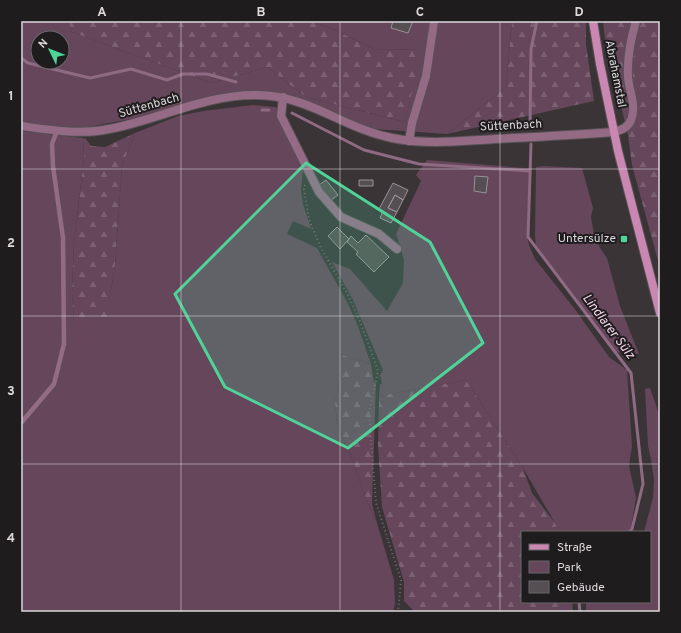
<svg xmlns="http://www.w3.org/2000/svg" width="681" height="633" font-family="Overpass,sans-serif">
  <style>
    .green { fill: #65465a; fill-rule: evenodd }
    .forest { fill: url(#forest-firs) }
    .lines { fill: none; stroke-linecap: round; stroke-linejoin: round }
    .stream { stroke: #8f6a83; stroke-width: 3 }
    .building { fill: #554e52; stroke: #989195 }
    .service-casing { stroke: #575255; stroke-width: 6 }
    .minor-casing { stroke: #575255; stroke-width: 10 }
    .tertiary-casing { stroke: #575255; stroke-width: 10 }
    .secondary-casing { stroke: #575255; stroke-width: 10 }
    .path { stroke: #6f696c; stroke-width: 2; stroke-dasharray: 1 3; stroke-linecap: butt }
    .service { stroke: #956a85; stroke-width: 4.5 }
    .minor { stroke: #956a85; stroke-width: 8 }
    .tertiary { stroke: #956a85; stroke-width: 8 }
    .secondary { stroke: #ca87b2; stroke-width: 8 }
    .marked { fill: #4fd399; fill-opacity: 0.2; stroke: #4fd399; stroke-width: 3; stroke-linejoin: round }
    .grid { fill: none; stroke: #dcd8db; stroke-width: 1; stroke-opacity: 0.55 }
    .poi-dot { fill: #4fd399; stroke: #1f1c1e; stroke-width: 1.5 }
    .labels { text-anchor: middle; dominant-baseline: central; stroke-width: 4; stroke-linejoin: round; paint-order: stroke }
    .street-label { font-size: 12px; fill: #dcd8db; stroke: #1f1c1e }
    .poi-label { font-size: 12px; fill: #dcd8db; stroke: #1f1c1e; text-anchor: end }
    .water-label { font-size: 13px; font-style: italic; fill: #f5d3e8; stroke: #1f1c1e }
    .neatline { fill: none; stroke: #dcd8db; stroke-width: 1.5 }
    .grid-label { font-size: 13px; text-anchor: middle; font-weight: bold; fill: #dcd8db }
  </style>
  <defs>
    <pattern id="forest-firs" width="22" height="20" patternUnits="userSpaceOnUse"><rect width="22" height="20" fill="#65465a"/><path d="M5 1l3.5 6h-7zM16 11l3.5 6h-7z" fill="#7a6071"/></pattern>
  </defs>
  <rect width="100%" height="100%" fill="#3a3437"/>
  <path class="green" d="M21,21H68L72,32L211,83L267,67L306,97L405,122L421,49L376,50L335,30L311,21H512L506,87L447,134L375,129L287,97L268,91L226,93L137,118L82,128L56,131L21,125ZM38,38H62V62H38Z
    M253,105L276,107L303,170L301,190L303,204L311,229L293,221L287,234L317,248L347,302L358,326L371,364L340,354V379L335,402L337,423L350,453L365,496L377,523L394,580L395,603L393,612H21V131L83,138L84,158L74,243L72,293L74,322H109V301L115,266L122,166L135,133L178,116L203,111Z
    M427,160L524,168H529L527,237L529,245L535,259L574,308L609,357L627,370L632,446L629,466L636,498L631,528L627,532H559L555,523L523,468L466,380L379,396L380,384H382L380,375L383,370L353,300L332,262L350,269L387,311L403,283L404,260L396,234L421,181L416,175Z
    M543,166L582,168L593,208L591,217L594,234L600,248L607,258L620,306L639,354L614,352L577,301L540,254L536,245L535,236L536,167Z
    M650,388L660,417V612H586V602H650V532H644L653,497L654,480L651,460L648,446L645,389Z"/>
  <path class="forest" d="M68,21H311L335,30L376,50L422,49L405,122L306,97L267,67L211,83L72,32Z
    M512,21H586V44L594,101L447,134L506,87Z
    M603,21H660V268L632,165L628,135L605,39Z
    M135,133L122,166L115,266L109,301V322H74L72,293L74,243L84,158L83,138L86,139L91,146L105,147Z
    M340,354L371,364L374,382L376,383L372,504L377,523L365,496L350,453L337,423L335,402L340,379Z
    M466,380L523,468L532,493L555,523L559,532H522V602H572L573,612H413V610L404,601V582L382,507L378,446L379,396Z"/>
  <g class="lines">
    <path class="stream" d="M21,58L28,63L90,78L131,69L167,80L183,74H207L236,82
      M262,110H269
      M292,113L364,150L419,164L530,171
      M530,127L531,49L537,21
      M531,144L528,237L631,373L643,484L632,529L629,532
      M579,602L580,612"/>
  </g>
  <path class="building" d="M393,21H413L408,33L391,28Z
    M475,176L488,177L486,193L474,191Z
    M326,180L338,195L330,201L319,185Z
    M359,180H373V186H359Z
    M393,183L408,190L403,200L395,195L388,208L397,212L391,223L380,218L383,211L379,209Z
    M395,195L403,200L397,212L388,208Z
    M337,227L349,239L340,249L328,236Z
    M366,235L389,257L374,272L356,254L358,252L347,242L351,236L358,243Z"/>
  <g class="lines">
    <defs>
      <path id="service" d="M21,423L54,384L64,344L63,238L53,166L52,144L57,131"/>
      <path id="minor" d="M283,97L281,116L319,192L341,217L379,234L397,249
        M614,132C621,130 628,128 631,120C637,106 629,91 628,77C627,58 631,38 636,21
        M409,141L412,123L426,76L434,22"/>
      <path id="tertiary" d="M21,126C50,130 80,135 109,129C158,120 206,94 257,95C308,95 343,128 392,138C426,145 461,141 495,139C535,137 574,135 614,132"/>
      <path id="secondary" d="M593,21L600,64L618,151L660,313"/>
    </defs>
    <use href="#service" class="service-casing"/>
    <use href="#minor" class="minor-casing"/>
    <use href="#tertiary" class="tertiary-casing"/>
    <use href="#secondary" class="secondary-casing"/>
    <path class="path" d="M305,185L304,189L309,220L320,246L348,295L360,321L378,371L369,413L376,503L401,580L398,612"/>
    <use href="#service" class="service"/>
    <use href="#minor" class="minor"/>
    <use href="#tertiary" class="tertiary"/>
    <use href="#secondary" class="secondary"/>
  </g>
  <path class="marked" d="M306,163L430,242L483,343L348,448L225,387L175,294Z"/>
  <path class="grid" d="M181,21V612M340,21V612M500,21V612M21,169H660M21,316H660M21,464H660"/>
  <rect class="poi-dot" x="620" y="235" width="8" height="8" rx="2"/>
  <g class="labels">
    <g class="street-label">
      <text transform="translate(615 74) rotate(79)">Abrahamstal</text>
      <text transform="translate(149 106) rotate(-16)">Süttenbach</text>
      <text transform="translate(511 126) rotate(-3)">Süttenbach</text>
    </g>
    <g class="poi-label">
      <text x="616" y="239">Untersülze</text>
    </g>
    <g class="water-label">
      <text transform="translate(608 327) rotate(53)">Lindlarer Sülz</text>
    </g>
  </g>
  <rect width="681" height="633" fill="none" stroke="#1f1c1e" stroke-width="44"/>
  <rect x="521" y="531" width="130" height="72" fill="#1f1c1e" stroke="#6b676a"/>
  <rect x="529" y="544" width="20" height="6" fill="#ca87b2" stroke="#6b676a"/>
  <text x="557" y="551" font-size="12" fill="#dcd8db">Straße</text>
  <rect x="529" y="561" width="20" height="12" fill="#65465a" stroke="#6b676a"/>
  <text x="557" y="571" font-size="12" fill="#dcd8db">Park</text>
  <rect x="529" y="581" width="20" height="12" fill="#554e52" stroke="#6b676a"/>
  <text x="557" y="591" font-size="12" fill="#dcd8db">Gebäude</text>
  <g transform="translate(50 50) rotate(313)"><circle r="19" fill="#1f1c1e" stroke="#6b676a"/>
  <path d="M0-3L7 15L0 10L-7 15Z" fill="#4fd399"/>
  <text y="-6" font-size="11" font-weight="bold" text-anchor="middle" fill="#dcd8db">N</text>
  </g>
  <rect x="22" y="22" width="637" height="589" class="neatline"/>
  <g class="grid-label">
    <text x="102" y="16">A</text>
    <text x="261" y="16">B</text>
    <text x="420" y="16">C</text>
    <text x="579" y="16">D</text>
    <text x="11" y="100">1</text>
    <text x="11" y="247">2</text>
    <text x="11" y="395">3</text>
    <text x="11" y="542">4</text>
  </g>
</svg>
